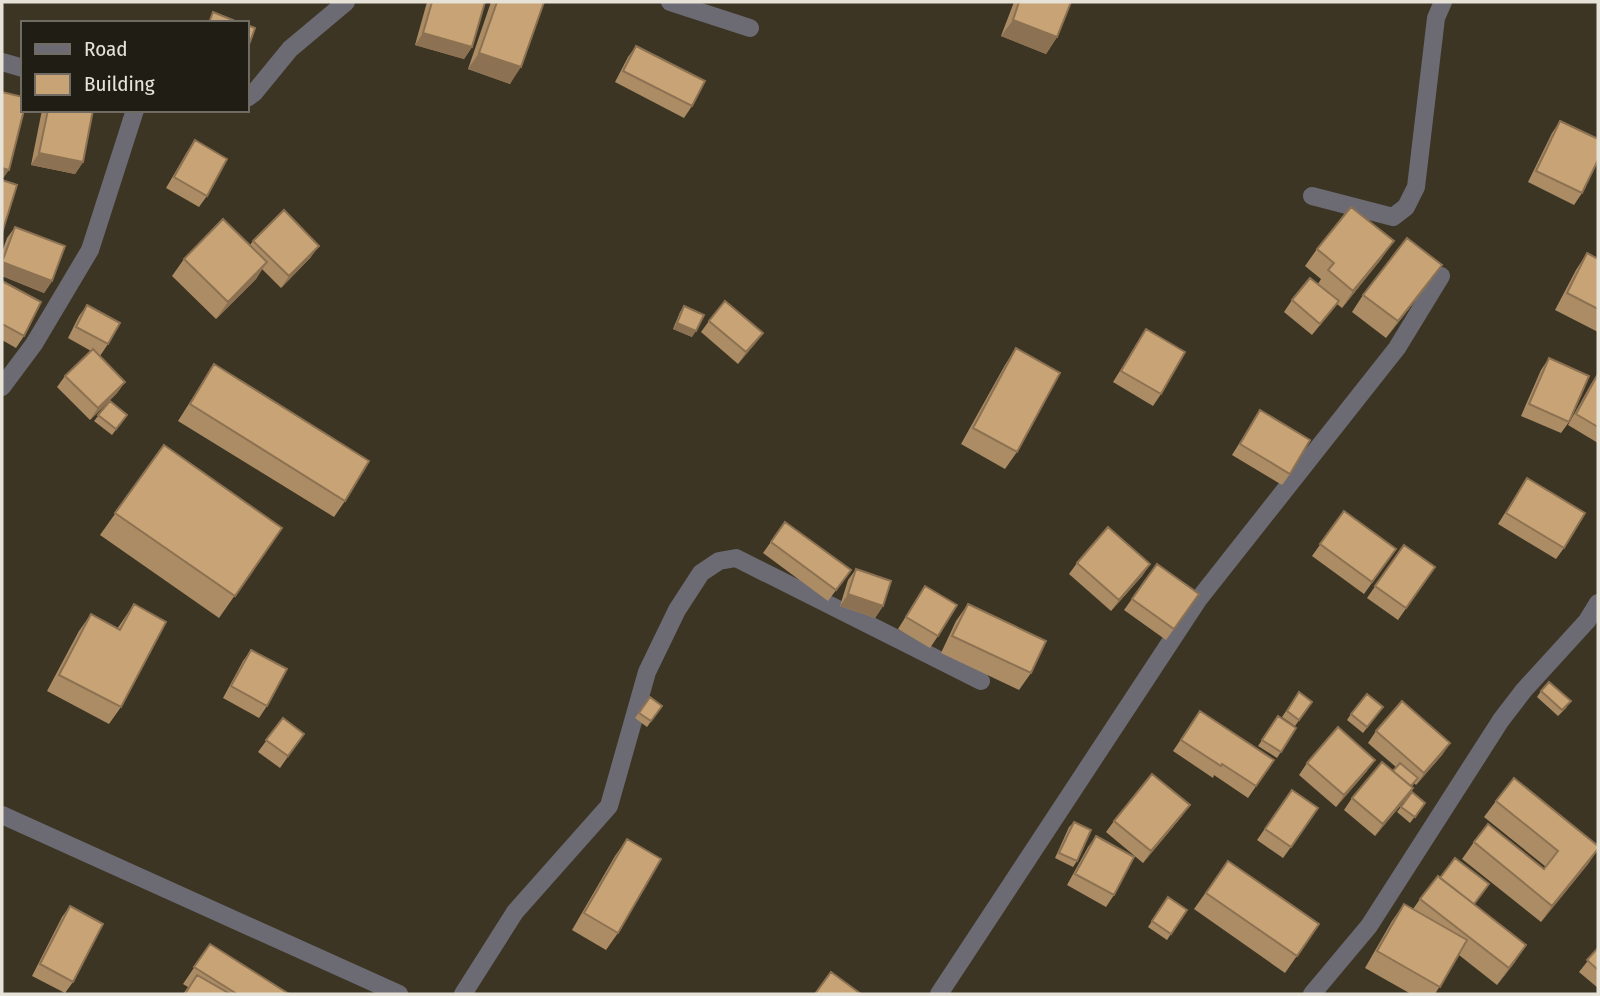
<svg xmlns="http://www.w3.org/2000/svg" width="1600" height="996" font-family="'Fira Sans Condensed',sans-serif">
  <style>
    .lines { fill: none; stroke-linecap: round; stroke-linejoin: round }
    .minor { stroke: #6c6b74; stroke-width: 18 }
    .wall { fill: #ac8c65 }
    .shaded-wall { fill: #8c7252 }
    .building { fill: #c8a375; stroke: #8c7252; stroke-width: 2 }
  </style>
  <rect width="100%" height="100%" fill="#3c3524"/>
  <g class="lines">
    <path class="minor" d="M670,2L750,28
      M2,62L23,68
      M247,98L254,93L290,49L346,2
      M1312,196L1393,217L1406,207L1416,187L1436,18L1443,2
      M2,387L34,344L90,250L135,110
      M2,815L399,994
      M463,994L515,912L609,806L647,672L677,610L701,573L719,561L736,558L981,681
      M939,994L1198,600L1397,348L1441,276
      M1312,994L1369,926L1501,720L1524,690L1587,621L1598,603"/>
  </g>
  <path class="wall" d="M427,2H484L472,47L464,59L415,45Z
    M491,2H544L510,84L468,69Z
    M1014,2H1071L1057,37L1046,54L1001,36Z
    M636,46L692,106L684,118L615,82L628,57Z
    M42,110H93L83,162L75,174L31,165Z
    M1560,121L1582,193L1574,205L1528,182L1552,133Z
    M195,140L207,196L199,207L166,188L187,152Z
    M15,227L52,281L44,293L2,276V252L7,238Z
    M253,241L311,257L281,288L262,269L256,279L216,319L172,276L184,259L250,245Z
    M1317,249L1382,258L1342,308L1337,304L1312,335L1284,312L1292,300L1318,284L1321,279L1305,266Z
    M1587,253L1598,259V332L1555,310L1576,270Z
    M2,281L24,336L16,348L2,340Z
    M1430,282L1386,338L1352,312L1363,295Z
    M87,305L108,344L100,356L98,355L125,382L117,393L90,420L57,387L65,376L91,351L68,338L79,316Z
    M684,306L692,337L673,329L680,312Z
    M709,321L763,333L738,364L701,332Z
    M1146,329L1161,394L1153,406L1113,382Z
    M1016,348L1017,452L1005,469L961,444L1005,365Z
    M1549,358L1569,422L1561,433L1521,416L1541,370Z
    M214,364L345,501L334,517L178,421Z
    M1598,373V443L1568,425L1591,384Z
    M110,401L127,415L112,435L94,421Z
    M1260,410L1290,474L1282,485L1232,455Z
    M164,445L282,528L219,618L100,535Z
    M1527,478L1564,548L1556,559L1498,524Z
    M1344,511L1396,549L1364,594L1312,556Z
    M785,522L851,570L828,601L763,553Z
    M1404,545L1435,567L1398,620L1367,598Z
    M1077,563L1150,564L1142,576L1111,611L1069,574Z
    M1157,564L1199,594L1166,640L1124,610Z
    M856,569L883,606L875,618L840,606L848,580Z
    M925,586L938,636L930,648L898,629Z
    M134,604L121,707L109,724L47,691L79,631L91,614L117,629Z
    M968,604L1031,673L1019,690L941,653L956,621Z
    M251,650L267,706L259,718L223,698L243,661Z
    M1541,691L1567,707L1558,716L1537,697Z
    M1299,692L1312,702L1295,726L1282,717Z
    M650,697L662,706L647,727L635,718Z
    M1383,707L1363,733L1347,720L1351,714Z
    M1200,711L1274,760L1248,798L1214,775L1213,778L1173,751Z
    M1278,716L1296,728L1277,758L1258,746Z
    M283,718L304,734L280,768L258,752Z
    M1376,731L1450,743L1442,755L1416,785L1414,783L1411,787L1413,788L1405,800L1375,836L1344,810L1352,798L1393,771L1396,767L1368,743Z
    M1307,763L1367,771L1336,807L1299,775Z
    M1292,790L1291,847L1283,858L1257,840Z
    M1412,792L1425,803L1410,823L1397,812Z
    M1496,801L1598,849L1588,864L1541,922L1462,859L1474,842L1544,869L1546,867L1484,817Z
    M1182,816L1143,863L1106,832L1114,821Z
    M1074,822L1077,861L1073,867L1055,858L1069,827Z
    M1096,836L1114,895L1106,907L1067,885L1088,847Z
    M627,839L618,933L606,950L572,930L615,856Z
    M1228,861L1319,924L1285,973L1194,909Z
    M1168,897L1187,910L1167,940L1148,927Z
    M1420,899L1474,905L1515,962L1497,985L1459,955L1435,994H1411L1365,968L1392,921L1404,904L1413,909Z
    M70,906L73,982L65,993L32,976L62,917Z
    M210,944L289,994H183L188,987L183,984Z
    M1598,948V988L1579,972Z"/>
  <path class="shaded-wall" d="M1013,20L1057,37L1046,54L1001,36Z
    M423,33L472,47L464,59L415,45Z
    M479,53L521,67L510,84L468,69Z
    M39,153L83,162L75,174L31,165Z
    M2,168L9,170L2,180Z
    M1394,241L1382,258L1342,308L1353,291Z
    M319,246L311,257L281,288L289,276Z
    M2,262L52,281L44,293L2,276Z
    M267,262L256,279L216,319L228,302Z
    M1442,265L1430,282L1386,338L1398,321Z
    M677,323L696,331L692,337L673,329Z
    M763,333L755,344L738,364L746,352Z
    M125,382L117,393L90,420L98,408Z
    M1150,564L1142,576L1111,611L1119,600Z
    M848,594L883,606L875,618L840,606Z
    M1450,743L1442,755L1416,785L1424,773Z
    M1375,760L1367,771L1336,807L1344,795Z
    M1413,788L1405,800L1375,836L1383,824Z
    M1190,805L1182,816L1143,863L1151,851Z
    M1598,849L1588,864L1541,922L1552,906Z
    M1526,945L1515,962L1497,985L1509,968Z"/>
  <path class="building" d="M432,2H485L472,47L423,33Z
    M497,2H544L521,67L479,53Z
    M1019,2H1071L1057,37L1013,20Z
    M213,12L240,23H209Z
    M247,25L255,28L247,50Z
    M636,46L705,81L692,106L623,71Z
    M2,92L23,97V110H24L9,170L2,168Z
    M48,110H93L83,162L39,153Z
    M1560,121L1598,139V160L1582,193L1536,171Z
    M195,140L227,159L207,196L174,177Z
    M2,180L17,185L2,233Z
    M1351,207L1394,241L1353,291L1328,270L1334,263L1317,249Z
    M284,210L319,246L289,276L253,241Z
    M223,219L267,262L228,302L184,259Z
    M15,227L65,246L52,281L2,262Z
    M1407,238L1442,265L1398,321L1363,295Z
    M1587,253L1598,259V309L1567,293Z
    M1310,278L1339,301L1320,324L1292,300Z
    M2,281L41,302L24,336L2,324Z
    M725,301L763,333L746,352L709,321Z
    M87,305L120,323L108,344L76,327Z
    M684,306L704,315L696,331L677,323Z
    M1146,329L1185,352L1161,394L1121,371Z
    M1016,348L1060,373L1017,452L973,428Z
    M93,349L125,382L98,408L65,376Z
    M1549,358L1589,376L1569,422L1529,404Z
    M214,364L369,461L345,501L190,404Z
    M1598,374V427L1576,414Z
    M110,401L127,415L116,429L98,415Z
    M1260,410L1310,440L1290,474L1240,444Z
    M164,445L282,528L235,596L115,513Z
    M1527,478L1585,513L1564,548L1506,513Z
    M1344,511L1396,549L1372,582L1320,544Z
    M785,522L851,570L836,590L771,542Z
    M1108,527L1150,564L1119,600L1077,563Z
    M1404,545L1435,567L1406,608L1375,586Z
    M1157,564L1199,594L1174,629L1132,599Z
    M856,569L891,581L883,606L848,594Z
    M925,586L957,605L938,636L906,617Z
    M134,604L166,622L121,707L59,675L91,614L120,630Z
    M968,604L1046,641L1031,673L952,636Z
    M251,650L287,669L267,706L231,686Z
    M1549,682L1571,701L1562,710L1541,691Z
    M1299,692L1312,702L1299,720L1287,711Z
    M1367,694L1383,707L1367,727L1351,714Z
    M650,697L662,706L651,721L639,713Z
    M1402,701L1450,743L1424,773L1376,731Z
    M1200,711L1274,760L1256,786L1222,764L1221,766L1181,740Z
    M1278,716L1296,728L1281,752L1262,740Z
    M283,718L304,734L288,756L266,740Z
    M1338,727L1375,760L1344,795L1307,763Z
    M1382,762L1413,788L1383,824L1352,798Z
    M1400,763L1418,778L1411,786L1393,771Z
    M1152,774L1190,805L1151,851L1114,821Z
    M1514,778L1598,846V849L1552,906L1474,842L1488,824L1544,869L1558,851L1496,801Z
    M1292,790L1318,808L1291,847L1265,829Z
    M1412,792L1425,803L1415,817L1401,807Z
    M1074,822L1091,830L1077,861L1059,853Z
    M1096,836L1134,857L1114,895L1075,874Z
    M627,839L661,859L618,933L584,913Z
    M1455,858L1489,884L1474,904L1440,878Z
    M1228,861L1319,924L1297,956L1206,893Z
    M1438,876L1526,945L1509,968L1420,899Z
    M1168,897L1187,910L1171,934L1152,921Z
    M1404,904L1467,940L1440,987L1377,951Z
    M70,906L103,924L73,982L40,964Z
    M210,944L289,994H237L194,967Z
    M1598,948V970L1587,960Z
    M831,972L861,994H815Z
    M197,975L230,994H185Z"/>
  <rect width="1600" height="996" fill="none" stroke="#e7e2d8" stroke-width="7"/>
  <rect x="21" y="21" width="228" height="91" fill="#201d15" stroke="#706c63" stroke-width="2"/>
  <rect x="35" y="44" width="35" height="10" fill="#6c6b74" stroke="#706c63" stroke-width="2"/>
  <text x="84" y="56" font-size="21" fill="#e7e2d8">Road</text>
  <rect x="35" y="74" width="35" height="21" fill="#c8a375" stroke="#706c63" stroke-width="2"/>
  <text x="84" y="91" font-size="21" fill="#e7e2d8">Building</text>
</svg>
